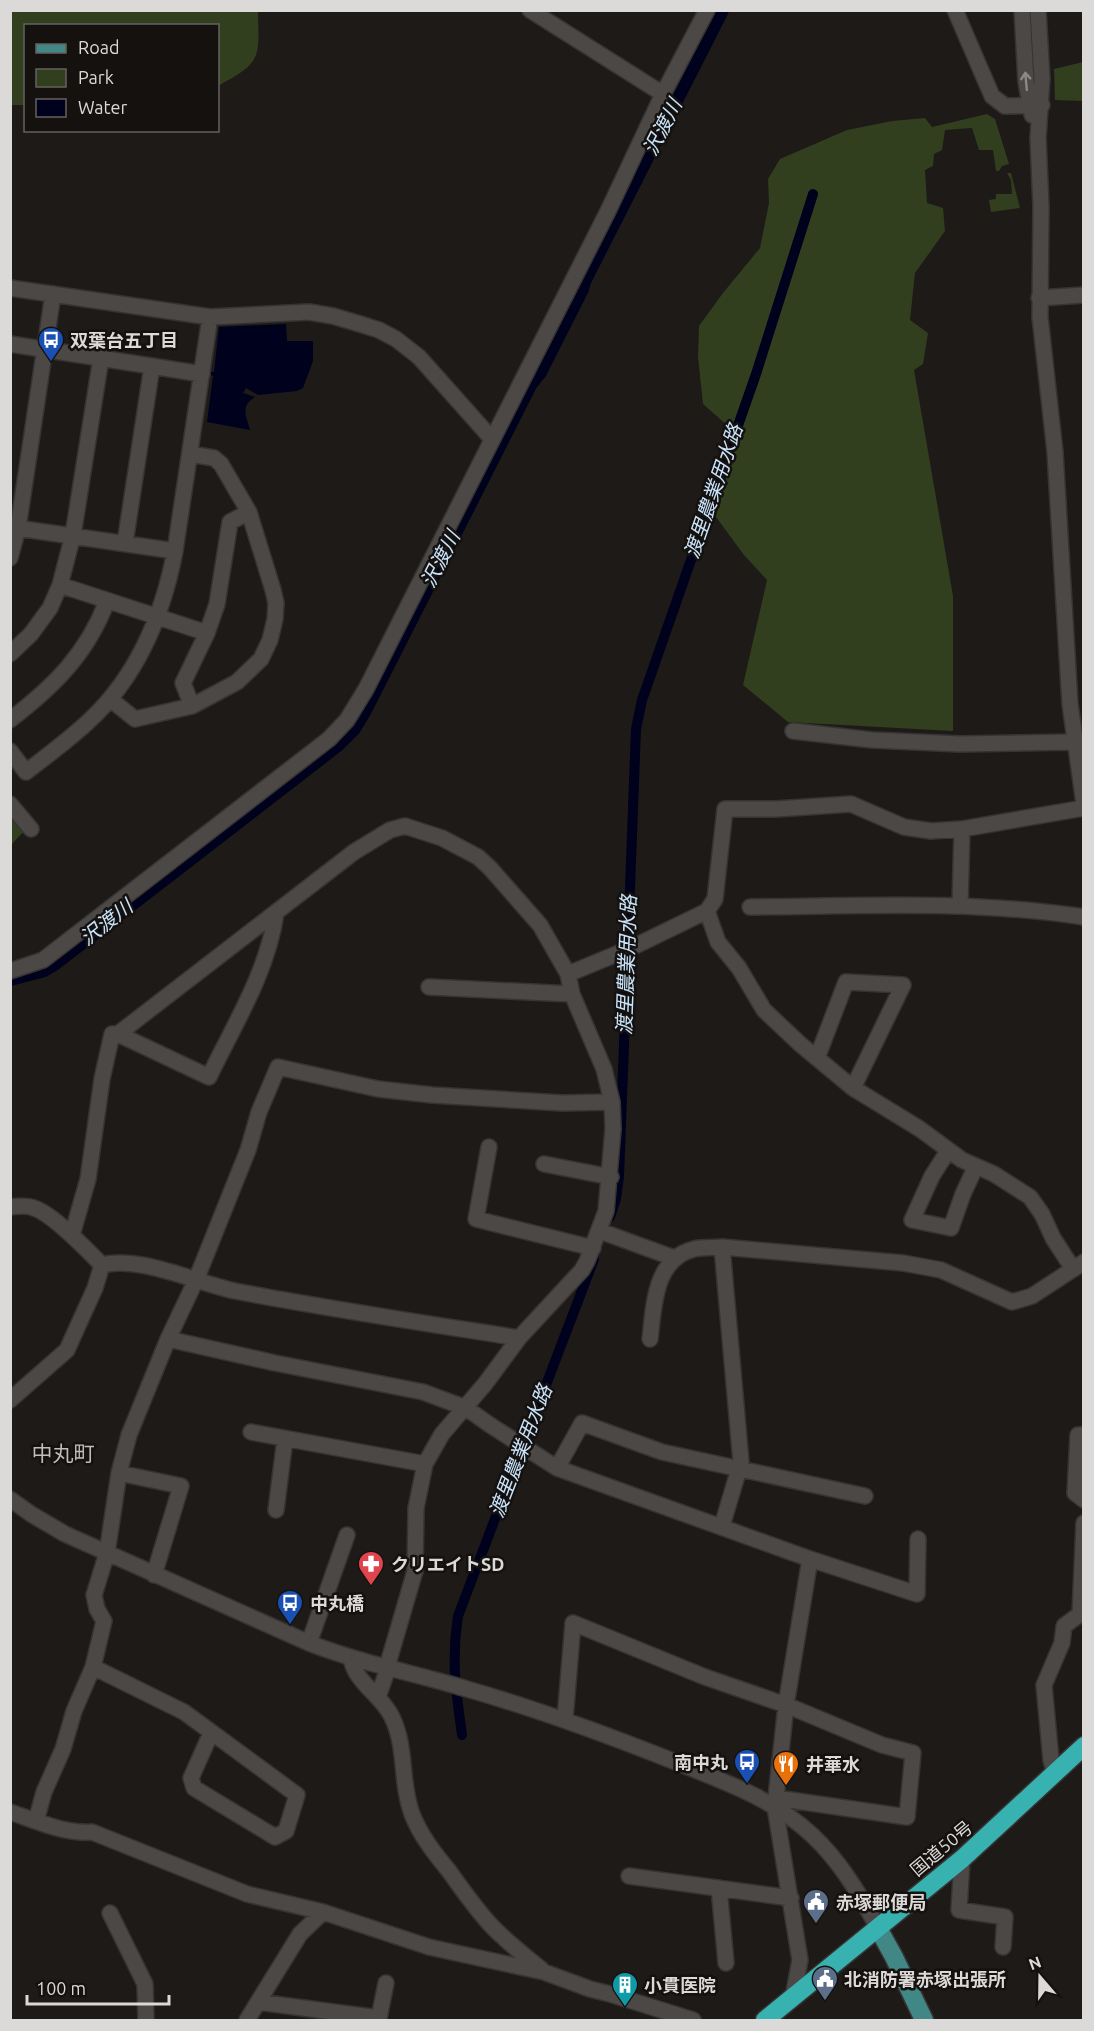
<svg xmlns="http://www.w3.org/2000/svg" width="1094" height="2031" font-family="Ubuntu,'Noto Sans JP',sans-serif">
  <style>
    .green { fill: #313f1f }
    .water { fill: #00011c }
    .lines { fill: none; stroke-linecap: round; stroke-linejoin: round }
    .canal { stroke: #00011c; stroke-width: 10 }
    .river { stroke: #00011c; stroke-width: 16 }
    .minor-casing { stroke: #363433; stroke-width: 18 }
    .major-casing { stroke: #363433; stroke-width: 21 }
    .highway-casing { stroke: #363433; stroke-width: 21 }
    .minor { stroke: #4b4846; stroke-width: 15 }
    .major { stroke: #408786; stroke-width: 18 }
    .highway { stroke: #38b1b1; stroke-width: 18 }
    .oneway { stroke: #8c8a88 }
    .labels { text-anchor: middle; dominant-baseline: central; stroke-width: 5; stroke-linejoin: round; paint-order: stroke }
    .poi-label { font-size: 18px; font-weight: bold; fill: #dcdad9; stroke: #14110f; text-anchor: start }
    .street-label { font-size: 18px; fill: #dcdad9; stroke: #14110f }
    .water-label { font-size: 20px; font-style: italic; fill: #c9e3fb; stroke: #14110f }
    .quarter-label { font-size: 21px; fill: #c1bdbb; stroke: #14110f }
  </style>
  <rect width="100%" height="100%" fill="#1d1a18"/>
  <path class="green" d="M11,10L258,11C259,59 262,62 218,86V26H26L25,105H11Z
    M1083,62V101L1055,100L1054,69Z
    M987,114L995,119L1009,164L1002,166L999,171H996L993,150H979L972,128L945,130L942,150L934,154L933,166L925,170L927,203L943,208L945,231L915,273L910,320L928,333L923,364L914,370L953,596V731L788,722L743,685L767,580L744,555L716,517L737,434L703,404L698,357L699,326L723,293L760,248L769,203L768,179L780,159L847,130L892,121L925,118L932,127Z
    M1007,173H1011L1020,208L991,212L989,200L996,199V194H1012L1011,180Z
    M11,810L26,829L11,845Z"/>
  <path class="water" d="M286,324L287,341H313V361L303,388L297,391L258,395L246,388L243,393L255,397C240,407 246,415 250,430L207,422L213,376L210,375L211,372H214L219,327Z"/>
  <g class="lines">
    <path class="canal" d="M610,1217L616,1199L619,1176L636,729L642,700L756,374L813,194
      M462,1735C456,1691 451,1660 458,1616L594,1259"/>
    <path class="river" d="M10,978L44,969L54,963L336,745L353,728L364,710L530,383L539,372L581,289L583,281L721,10"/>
    <defs>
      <path id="minor" d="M530,10L663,94
        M955,10L992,96L1005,106L1042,105
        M1022,10L1026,82L1032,115
        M1038,10L1042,79L1038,138L1041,207L1040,317L1055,452L1070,704L1084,804
        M10,288L210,317L309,312L333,316L360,324L379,330L396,339L419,357L492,439
        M1039,298L1084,295
        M10,344L202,374
        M10,527L175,551
        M125,543L152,366
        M10,558L18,528L53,294
        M60,585L207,633
        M10,654L31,634L50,608L60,585L73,535L101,358
        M110,699L135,719L192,706L237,682L261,659L270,640L275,619L276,603L273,590L249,512L221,464L214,458L190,454
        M192,706L183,683L207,633L217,604L230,522L249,512
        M10,720C54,686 87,654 107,601
        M793,731L872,740L960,744L1074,742
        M10,751L26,772C48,755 70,739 90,720C138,675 163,614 175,551L210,317
        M10,804L31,829
        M960,906L962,829
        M750,907C861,906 973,900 1084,917
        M707,911L718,942L739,968L764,1010L800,1044L853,1088L920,1129L962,1160L994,1174L1030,1197L1042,1214L1053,1238L1073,1269
        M10,971L43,960L329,739L347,720L366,689L608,211L663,94L707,10
        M568,974L631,948L707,911L715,899L725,809H776L851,804L904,827L931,831L962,829L1084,808
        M429,987L572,994
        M118,1034L209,1077C234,1025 268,971 276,913
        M817,1058L846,982L903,985L853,1088
        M489,1147L476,1219L593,1248
        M948,1151L932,1176L912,1220L951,1228L963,1194L976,1166
        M544,1164L611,1177
        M10,1207C18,1206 27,1205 34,1208C53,1214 87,1250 102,1265
        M600,1231L674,1258
        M72,1235L88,1179L102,1079L112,1034H118L354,852L390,830L405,826L442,838L478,857L490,868L540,925L568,974L572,994L604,1069L612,1102L613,1129L606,1211L587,1261L582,1270L519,1338L485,1384L442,1434L425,1464L416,1508L415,1571L387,1667L386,1674L378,1697
        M102,1265C139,1255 197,1283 235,1291C330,1309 424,1323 519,1338
        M168,1339L275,1363L423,1392L466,1408L490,1425L557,1468L810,1559L917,1594L918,1539
        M650,1339C654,1306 654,1259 694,1249C702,1247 713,1248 722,1247L903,1263L941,1270L1012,1302L1032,1296L1084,1262
        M10,1400L67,1350L95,1288L102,1265
        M251,1432L425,1464
        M1084,1435H1078L1075,1493L1084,1500
        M557,1468L582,1423L662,1452L865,1496
        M119,1473L181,1486L154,1575
        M10,1499L31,1514L65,1534L309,1643C360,1663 414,1673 467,1689C537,1709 605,1734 673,1761C722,1781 773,1798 812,1835C840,1861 860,1895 878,1928
        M276,1510L285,1439
        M722,1526L741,1462L722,1247
        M309,1643L347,1535
        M351,1658C355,1683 382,1695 392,1717C407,1748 400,1782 412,1814C420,1835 435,1854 449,1871C461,1888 474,1906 488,1922C504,1940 524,1955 542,1970
        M93,1667L184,1712L297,1795L286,1831L275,1837L194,1788L191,1778L211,1733
        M565,1719L573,1623L705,1677L786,1705L882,1745L913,1753L907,1817L776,1798
        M1055,1774L1051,1760L1044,1685L1062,1643L1064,1626L1080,1614L1084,1523
        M10,1812C37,1821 64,1834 92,1832L247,1894L323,1912L429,1947L544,1972L590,1989L610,1994L693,2020
        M36,1821L44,1792L63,1749L74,1711L93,1667L104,1621L97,1609L94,1595L107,1553L119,1473L129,1435L168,1339L196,1280L248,1150L259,1112L278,1067L378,1089L432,1095L562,1103L612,1102
        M962,1859L959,1910L1005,1917L1003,1947
        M629,1876L791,1898
        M719,1888L726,1963
        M110,1913L145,1984L146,2020
        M793,1997L800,1960L775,1807L786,1705L810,1559
        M258,2002L379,2018L386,1983
        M247,2020L300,1934L323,1912"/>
      <path id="major" d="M878,1928L894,1957L924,2020"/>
      <path id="highway" d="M765,2020L962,1859L1084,1746"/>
    </defs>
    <use href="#minor" class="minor-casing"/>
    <use href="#major" class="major-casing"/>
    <use href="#highway" class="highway-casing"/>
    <use href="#minor" class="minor"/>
    <use href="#major" class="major"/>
    <use href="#highway" class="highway"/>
  </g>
  <defs><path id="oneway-shaft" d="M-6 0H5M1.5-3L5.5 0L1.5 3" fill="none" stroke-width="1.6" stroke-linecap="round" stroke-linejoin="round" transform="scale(1.5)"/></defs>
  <use class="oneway" href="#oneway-shaft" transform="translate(1026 81) rotate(-95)"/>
  <defs>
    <symbol id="bus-pin" viewBox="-11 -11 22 30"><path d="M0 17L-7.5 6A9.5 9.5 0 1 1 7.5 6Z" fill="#1a4fb4" stroke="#14110f"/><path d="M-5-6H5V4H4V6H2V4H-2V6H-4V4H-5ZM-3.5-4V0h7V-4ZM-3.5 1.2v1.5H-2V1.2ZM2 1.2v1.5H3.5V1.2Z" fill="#fff"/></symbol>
    <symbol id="pharmacy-pin" viewBox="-11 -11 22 30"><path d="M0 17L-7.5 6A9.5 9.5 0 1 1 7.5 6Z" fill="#e0444e" stroke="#14110f"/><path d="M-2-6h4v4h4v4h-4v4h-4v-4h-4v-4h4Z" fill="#fff"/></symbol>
    <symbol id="restaurant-pin" viewBox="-11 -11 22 30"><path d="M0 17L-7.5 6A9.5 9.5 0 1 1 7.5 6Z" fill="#e8710a" stroke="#14110f"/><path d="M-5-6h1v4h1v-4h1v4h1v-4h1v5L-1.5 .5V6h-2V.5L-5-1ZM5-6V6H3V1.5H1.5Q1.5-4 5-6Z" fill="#fff"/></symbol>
    <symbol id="civic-pin" viewBox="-11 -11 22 30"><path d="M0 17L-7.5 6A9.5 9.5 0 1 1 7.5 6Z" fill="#5c6f8a" stroke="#14110f"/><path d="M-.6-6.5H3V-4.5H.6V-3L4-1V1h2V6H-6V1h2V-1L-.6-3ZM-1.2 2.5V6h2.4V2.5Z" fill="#fff"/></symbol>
    <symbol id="building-pin" viewBox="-11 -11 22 30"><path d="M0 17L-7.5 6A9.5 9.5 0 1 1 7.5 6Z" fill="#0f9aa8" stroke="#14110f"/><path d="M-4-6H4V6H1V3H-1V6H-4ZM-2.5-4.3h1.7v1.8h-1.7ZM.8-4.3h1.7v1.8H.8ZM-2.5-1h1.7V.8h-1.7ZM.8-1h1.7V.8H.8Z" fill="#fff"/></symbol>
  </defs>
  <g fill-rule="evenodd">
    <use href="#bus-pin" x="36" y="325" width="30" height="40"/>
    <use href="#pharmacy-pin" x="356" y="1549" width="30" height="40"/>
    <use href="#bus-pin" x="275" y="1588" width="30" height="40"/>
    <use href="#bus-pin" x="732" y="1747" width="30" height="40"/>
    <use href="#restaurant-pin" x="771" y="1749" width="30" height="40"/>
    <use href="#civic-pin" x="801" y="1887" width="30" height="40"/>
    <use href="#civic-pin" x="810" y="1964" width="30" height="40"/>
    <use href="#building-pin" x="610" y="1970" width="30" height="40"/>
  </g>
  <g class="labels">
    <g class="poi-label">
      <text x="70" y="340">双葉台五丁目</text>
      <text x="391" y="1564">クリエイトSD</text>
      <text x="310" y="1603">中丸橋</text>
      <text x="728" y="1762" text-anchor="end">南中丸</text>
      <text x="806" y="1764">井華水</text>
      <text x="836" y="1902">赤塚郵便局</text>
      <text x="844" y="1979">北消防署赤塚出張所</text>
      <text x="644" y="1985">小貫医院</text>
    </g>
    <g class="street-label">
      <text transform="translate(941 1848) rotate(-40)">国道50号</text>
    </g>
    <g class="water-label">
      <text transform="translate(662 127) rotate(-63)">沢渡川</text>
      <text transform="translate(713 491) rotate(-71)">渡里農業用水路</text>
      <text transform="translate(440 559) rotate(-63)">沢渡川</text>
      <text transform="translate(106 922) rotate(-38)">沢渡川</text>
      <text transform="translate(626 965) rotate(-88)">渡里農業用水路</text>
      <text transform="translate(520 1451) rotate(-69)">渡里農業用水路</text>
    </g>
    <g class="quarter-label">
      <text x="63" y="1453">中丸町</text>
    </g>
  </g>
  <rect width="1094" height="2031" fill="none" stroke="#dcdad9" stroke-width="24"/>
  <rect x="24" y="24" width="195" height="108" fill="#14110f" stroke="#646160" stroke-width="1.5"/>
  <rect x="36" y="44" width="30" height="9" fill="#408786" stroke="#646160" stroke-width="1.5"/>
  <text x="78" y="54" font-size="18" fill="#dcdad9">Road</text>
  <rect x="36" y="69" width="30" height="18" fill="#313f1f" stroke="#646160" stroke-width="1.5"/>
  <text x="78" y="84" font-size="18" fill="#dcdad9">Park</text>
  <rect x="36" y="99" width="30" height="18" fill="#00011c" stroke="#646160" stroke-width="1.5"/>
  <text x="78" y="114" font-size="18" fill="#dcdad9">Water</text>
  <g transform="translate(1040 1977) rotate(340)" stroke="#14110f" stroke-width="4.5" paint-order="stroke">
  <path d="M0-4.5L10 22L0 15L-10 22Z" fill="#dcdad9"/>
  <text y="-9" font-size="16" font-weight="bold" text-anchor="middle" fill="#dcdad9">N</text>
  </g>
  <path d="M27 1995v9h142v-9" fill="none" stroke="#dcdad9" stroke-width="3"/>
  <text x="36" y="1995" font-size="18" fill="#dcdad9" stroke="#14110f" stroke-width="4.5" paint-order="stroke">100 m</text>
</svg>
